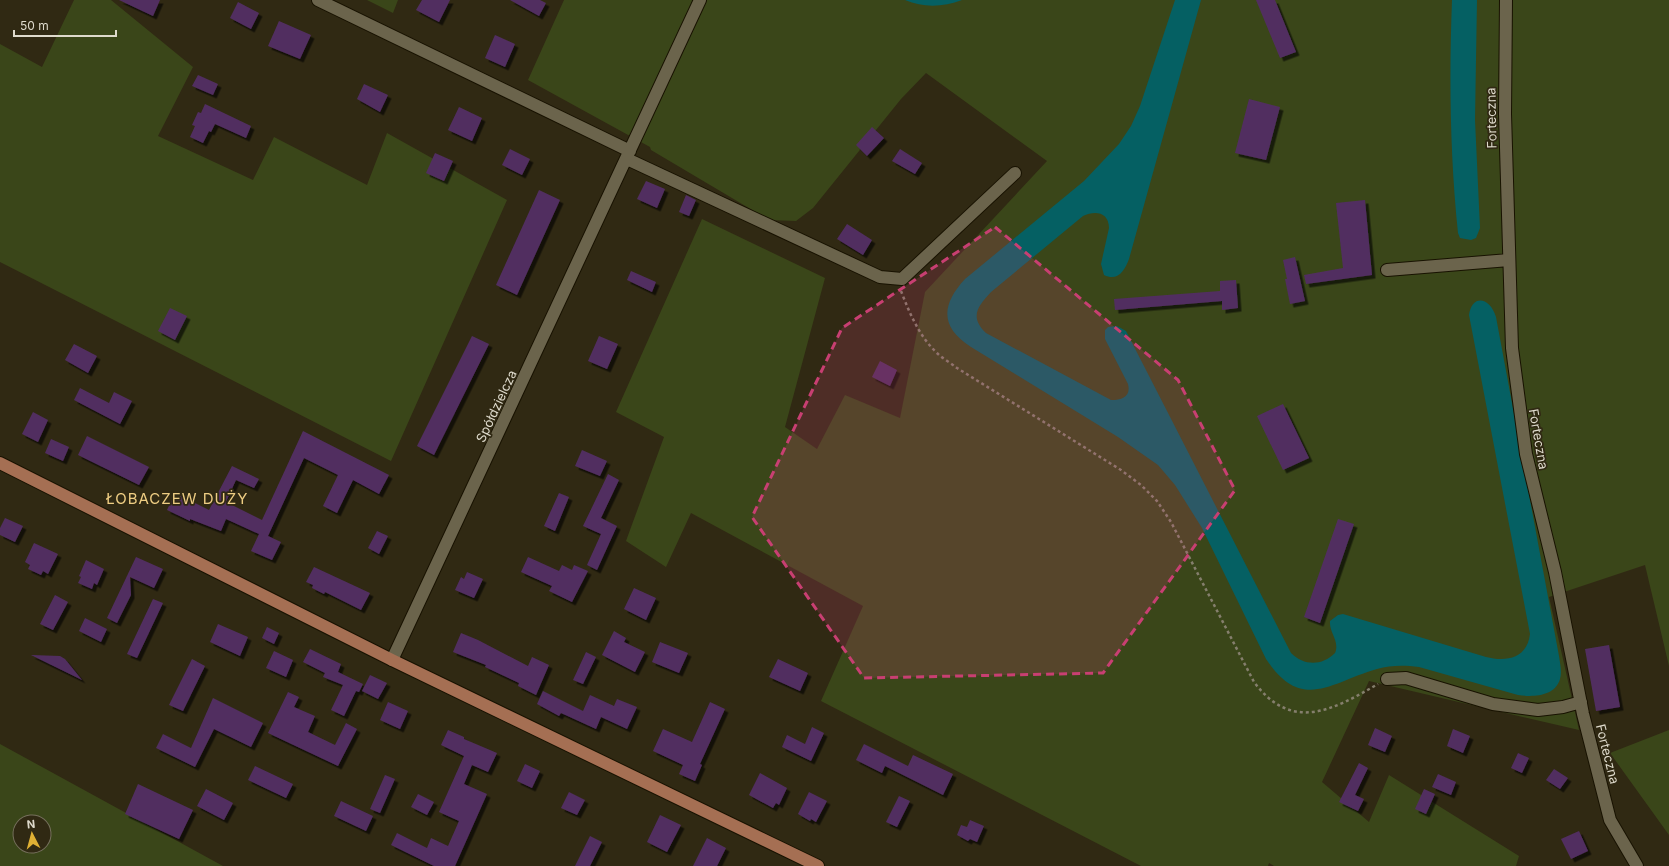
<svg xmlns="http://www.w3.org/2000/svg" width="1669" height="866" font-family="Inter,sans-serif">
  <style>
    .green { fill: #3a4619; fill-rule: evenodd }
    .water { fill: #056063 }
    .building { fill: #512e61; filter: url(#shadow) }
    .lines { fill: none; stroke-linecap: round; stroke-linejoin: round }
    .minor-casing { stroke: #181200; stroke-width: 14 }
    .major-casing { stroke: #181200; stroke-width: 14 }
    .path { stroke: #857f6d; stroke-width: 2.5; stroke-dasharray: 3 3; stroke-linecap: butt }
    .minor { stroke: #6b644c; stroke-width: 12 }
    .major { stroke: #a56f53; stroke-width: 12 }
    .marked { fill: #c83f72; fill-opacity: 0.2; stroke: #c83f72; stroke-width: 3; stroke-dasharray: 8 5; stroke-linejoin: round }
    .labels { text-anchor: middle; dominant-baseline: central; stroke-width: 3.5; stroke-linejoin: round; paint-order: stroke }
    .street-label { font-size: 13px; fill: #dedacc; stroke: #302913 }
    .quarter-label { font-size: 15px; letter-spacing: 1px; fill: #eecd83; stroke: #302913 }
  </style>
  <defs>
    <filter id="shadow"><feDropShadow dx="3.5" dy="3.5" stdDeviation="0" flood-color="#0009"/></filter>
  </defs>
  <rect width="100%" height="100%" fill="#302913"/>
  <path class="green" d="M74,0H111L193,67L158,136L253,180L274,137L367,185L387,133L507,200L391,461L0,262V44L42,67Z
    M367,0H398L393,13Z
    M564,0H1669V666L1645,565L1549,597L1579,730L1369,681L1322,782L1369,822L1389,775L1519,856L1516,866H1274L1269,863L1268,866H1141L821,701L863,606L691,513L666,567L626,541L664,437L616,412L702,219L825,278L785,427L817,449L845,395L900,418L925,292L1047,161L926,73L901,99L813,208L796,221L769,220L651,150L650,147L528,80Z
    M1669,730V835L1610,753Z
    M0,744L223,866H0ZM20,822H44V846H20Z"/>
  <path class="water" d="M905,0H962C943,7 924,8 905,0Z
    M1175,0H1201L1129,259C1125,270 1118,282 1104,275L1101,264L1109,228C1109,212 1095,210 1083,216L991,292C978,306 969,317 986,333L1111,400C1123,400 1131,396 1128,384L1105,339V330L1108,327L1117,326L1126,331L1291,653C1304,666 1322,666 1335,653C1340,641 1329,633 1330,621L1338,615L1343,614L1486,657C1506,662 1527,659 1530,634L1469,315C1472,294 1490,297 1496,317L1559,656C1560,663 1562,672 1560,679C1555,697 1532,697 1518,695L1419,667C1404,665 1391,665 1377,669C1331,682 1302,713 1266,659L1202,528L1175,485L1158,465L1118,437L971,347C940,327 941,305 965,279L1084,181L1119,144L1131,126L1140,106Z
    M1452,0H1477L1475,120L1480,228L1476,238L1471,240L1460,238L1458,233C1450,155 1449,78 1452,0Z"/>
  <path class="building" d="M119,0H160L153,16Z
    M422,0H450L439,22L416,10Z
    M510,0H540L546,3L539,16Z
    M1256,0H1275L1296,52L1280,58Z
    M238,2L259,13L251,29L230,18Z
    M279,21L311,35L300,59L268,46Z
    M495,35L515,44L505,67L485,58Z
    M198,75L218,84L213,95L192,86Z
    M364,84L388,95L380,112L357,99Z
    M1249,99L1280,107L1266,160L1235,153Z
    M205,104L251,126L246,138L215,124L211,132L209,131L203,143L190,137L195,126L192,125L198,112L201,113Z
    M459,107L482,118L472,141L448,130Z
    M872,127L884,138L867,156L856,145Z
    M510,149L530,159L522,175L502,165Z
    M900,149L922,163L915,174L892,161Z
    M435,153L453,161L444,181L426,173Z
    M646,181L665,189L657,208L637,199Z
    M539,190L560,200L517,295L496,285Z
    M686,195L696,200L689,216L679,212Z
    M1365,200L1372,275L1306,284L1304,275L1343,268L1336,203Z
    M847,224L872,240L863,255L837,239Z
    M1295,257L1305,301L1290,304L1285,279H1287L1283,260Z
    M631,271L656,282L652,292L627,280Z
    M1236,280L1238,308L1222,310V301L1115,310L1114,299L1220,291V281Z
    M170,308L187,316L175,340L158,331Z
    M472,336L489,344L434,455L417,446Z
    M599,336L618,344L607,369L588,361Z
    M74,344L97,356L88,373L65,360Z
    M880,361L897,370L890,386L872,377Z
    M80,388L109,403L114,392L132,401L120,424L74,400Z
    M1283,404L1309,458L1283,470L1257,416Z
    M33,412L48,420L38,442L22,434Z
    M303,431L389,475L379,494L353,480L337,513L323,506L338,475L304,458L268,536L281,542L272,560L251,551L259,534L226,519L221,531L190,519V521L167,510L175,493L209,510L232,466L259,479L254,488L236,480L226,502L262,520Z
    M87,436L149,467L139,485L78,455Z
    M51,439L69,447L63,461L45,453Z
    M582,450L607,461L600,476L575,466Z
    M608,474L619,480L601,518L617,526L597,570L587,565L601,534L583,526Z
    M559,493L569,497L555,531L544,526Z
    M5,518L23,526L15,542L0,535V528Z
    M1338,519L1354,524L1320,623L1304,617Z
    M377,531L388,536L379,554L368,548Z
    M34,543L58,554L48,574L43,571L41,575L28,569L30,565L25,562Z
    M136,557L163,569L154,588L130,577L131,595L117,623L107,618Z
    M528,557L559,571L562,565L572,570L574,565L588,571L572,602L549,591L552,586L521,572Z
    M86,560L104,569L97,585L94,583L92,589L78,583L81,577L79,576Z
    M314,567L370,593L361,610L325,592L324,594L312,588L313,585L306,582Z
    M467,572L483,579L474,598L455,590L461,577L464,579Z
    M634,588L656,598L646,620L624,609Z
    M55,595L68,602L53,630L40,624Z
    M153,599L163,603L137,658L127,654Z
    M85,618L107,629L101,642L79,631Z
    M218,624L248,637L240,656L210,642Z
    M267,627L279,633L274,644L262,638Z
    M614,631L626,638L624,642L645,652L635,672L602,655Z
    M461,633L478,640L528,666L532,657L549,665L536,695L518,686L519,683L485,667L486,665L453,652Z
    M660,642L688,653L679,673L652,662Z
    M1609,645L1620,707L1596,711L1585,649Z
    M310,649L341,664L338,672L363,684L359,692L356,691L344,716L331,710L343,685L323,677L325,673L303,662Z
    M274,651L293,660L286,677L266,668Z
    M586,652L596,657L583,684L573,680Z
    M31,655L60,656L65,659L82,680Z
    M192,659L205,666L183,711L169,705Z
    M778,659L808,673L800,691L769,677Z
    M370,675L387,683L378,699L362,691Z
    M543,691L583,711L590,695L614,706L617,699L637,707L627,729L601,717L596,729L561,713L559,716L537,704Z
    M288,692L299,697L294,707L315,716L308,732L335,745L346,723L357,729L338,766L268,733Z
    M213,698L263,723L251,747L214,729L195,767L156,748L163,734L191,748Z
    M388,702L408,711L400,729L380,720Z
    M710,702L725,709L700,764L702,765L695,781L679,774L683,765L653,751L663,729L692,742Z
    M812,727L824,733L811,761L782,747L787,735L805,744Z
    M1375,728L1392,736L1385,752L1368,745Z
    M1453,729L1470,736L1463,753L1447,746Z
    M448,730L464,737V739L497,753L488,772L472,765L464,784L487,794L455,866H434L391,845L397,833L427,848L431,838L448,846L459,821L439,812L464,756L441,745Z
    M864,744L908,766L913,755L953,774L943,795L885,766L882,773L856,760Z
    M1518,753L1529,758L1522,773L1511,768Z
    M1359,763L1368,768L1355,795L1364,799L1358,811L1339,802Z
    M525,764L540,771L532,788L517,781Z
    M255,766L293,784L286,798L248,780Z
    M1554,769L1568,778L1560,789L1546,780Z
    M760,773L787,788L779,805L776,803L773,808L749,795Z
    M1438,774L1456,782L1451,795L1432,787Z
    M385,775L395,779L380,813L370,809Z
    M138,784L193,810L179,839L125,814Z
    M206,789L233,803L224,820L197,806Z
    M1424,789L1435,794L1426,814L1415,809Z
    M569,792L585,800L577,815L561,808Z
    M809,792L827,801L816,822L811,819L810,821L798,814Z
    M418,794L434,802L427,815L411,807Z
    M899,796L910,801L897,827L886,822Z
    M341,801L373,816L366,831L334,816Z
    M660,815L681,825L667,852L647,842Z
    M970,820L984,826L977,842L970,839L968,841L957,835L961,825L967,827Z
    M1579,831L1588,851L1571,859L1561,839Z
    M590,836L602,842L590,866H575Z
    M707,838L726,848L717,866H693Z"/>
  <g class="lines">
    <defs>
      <path id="minor" d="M318,0L630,151
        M1506,0L1505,114L1512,348L1526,454L1555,572L1583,714L1610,820L1637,866
        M627,159L880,277L902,279L1015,173
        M1387,270L1509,260
        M392,660L700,0
        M1387,679L1406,678L1493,704L1538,710L1563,707L1581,702"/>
      <path id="major" d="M0,463L392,660L818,866"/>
    </defs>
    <use href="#minor" class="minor-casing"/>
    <use href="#major" class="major-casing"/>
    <path class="path" d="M901,291C910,314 919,336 937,353C943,359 951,363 957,368L1121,470L1141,485L1157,501L1171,522L1254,682C1292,733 1333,710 1378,684"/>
    <use href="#minor" class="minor"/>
    <use href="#major" class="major"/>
  </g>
  <path class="marked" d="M995,227L1178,380L1235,490L1103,673L864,678L752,517L842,328Z"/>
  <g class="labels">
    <g class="street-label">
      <text transform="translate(1491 118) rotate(-91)">Forteczna</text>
      <text transform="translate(496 406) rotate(-65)">Spółdzielcza</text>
      <text transform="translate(1539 439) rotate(80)">Forteczna</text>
      <text transform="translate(1608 754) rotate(76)">Forteczna</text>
    </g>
    <g class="quarter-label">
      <text x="177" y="498">ŁOBACZEW DUŻY</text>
    </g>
  </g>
  <g transform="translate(32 834) rotate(354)"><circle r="19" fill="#302913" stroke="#76705d"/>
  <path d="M0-3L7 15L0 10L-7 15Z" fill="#dfb034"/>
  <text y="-6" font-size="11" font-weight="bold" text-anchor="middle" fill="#dedacc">N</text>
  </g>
  <path d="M14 30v6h102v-6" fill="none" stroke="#dedacc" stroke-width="2"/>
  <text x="20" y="30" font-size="12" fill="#dedacc" stroke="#302913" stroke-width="3" paint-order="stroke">50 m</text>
</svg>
